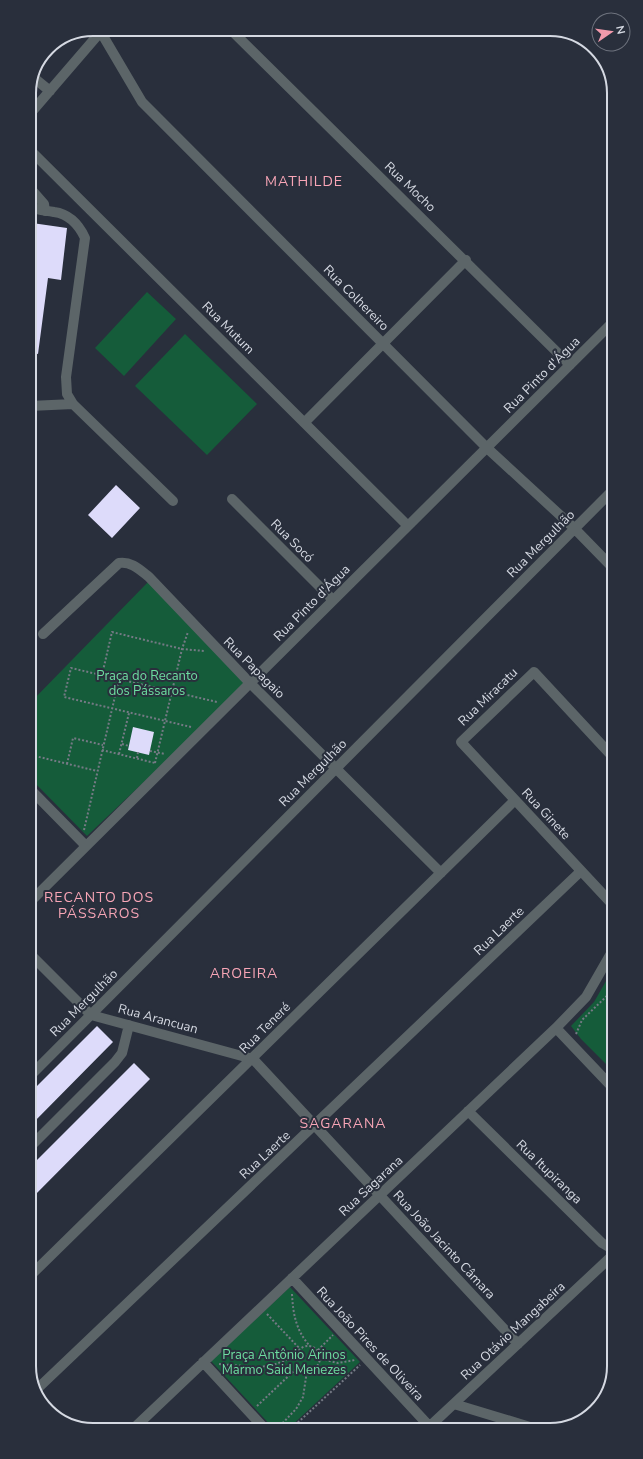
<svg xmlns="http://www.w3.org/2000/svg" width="643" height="1459" font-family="'Nunito Sans',sans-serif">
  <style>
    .green { fill: #155c3a }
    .building { fill: #dddbfa }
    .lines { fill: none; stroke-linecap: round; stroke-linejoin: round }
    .path { stroke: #757a85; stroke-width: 2; stroke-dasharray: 2 2; stroke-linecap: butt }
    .minor { stroke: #5c6568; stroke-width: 10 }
    .labels { text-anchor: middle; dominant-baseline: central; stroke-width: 4; stroke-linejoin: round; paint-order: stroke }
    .street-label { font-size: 13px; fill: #d5d9e2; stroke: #292f3c }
    .park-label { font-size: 13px; fill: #6ddda0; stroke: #292f3c }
    .neighbourhood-label { font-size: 14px; letter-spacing: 1px; fill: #f9a6b7; stroke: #292f3c }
    .rim { fill: none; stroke: #d5d9e2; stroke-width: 2 }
  </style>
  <rect width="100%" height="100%" fill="#292f3c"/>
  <path class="green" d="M147,292L176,319L124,376L95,348Z
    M185,334L257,404L207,455L135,386Z
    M149,581L247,684L87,836L31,779V702Z
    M613,969V1071L581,1039L571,1026L594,1002Z
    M290,1287L360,1362L289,1428L274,1429L211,1361Z"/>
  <path class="building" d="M32,223L67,228L61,280L48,278L38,354L30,352V241Z
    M116,485L140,508L112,538L88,515Z
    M133,727L154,732L149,755L128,750Z
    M97,1026L113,1042L32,1124V1091Z
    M134,1063L150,1079L32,1198V1165Z"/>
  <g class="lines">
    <path class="path" d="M102,675L112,632L182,649L204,651
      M191,727L64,697L71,668L217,702
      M122,744L129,746
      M102,750L155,763
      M150,751L165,754
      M119,754L129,713
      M31,755L97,771
      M137,758L138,752
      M155,763L182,649L188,632
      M67,764L73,738L103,745
      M84,830L119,679
      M576,1034L582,1020L613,990
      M292,1294C293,1314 296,1330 309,1345
      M267,1314L299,1348
      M296 1358a12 12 0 1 1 24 0a12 12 0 1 1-24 0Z
      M318,1350L333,1335
      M321,1359L338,1363L355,1360
      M219,1364L256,1367L270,1366L295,1357
      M257,1406L298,1367
      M292,1428L360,1365
      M277,1429L296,1409L303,1397L307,1371"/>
    <path class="minor" d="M99,29L142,102L487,448L574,528L612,567
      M230,29L570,365
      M34,78L50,91
      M29,115L103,29
      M29,149L408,526
      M30,188L44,204L45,211
      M29,206C37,211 45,210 54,212C69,214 79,225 85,238L66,377L67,394L73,404L173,501
      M30,406L73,404
      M305,422L466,260
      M232,499L333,600
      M43,634L119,563C131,561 140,570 149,577L250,683L441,873
      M612,756L534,672L461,742L613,905
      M31,790L86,846
      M31,901L611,324
      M31,955L91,1015L253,1059L518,1344
      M556,1028L613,1088
      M32,1074L612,491
      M468,1111L602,1243L614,1250
      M32,1145L115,1062L122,1053L129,1025
      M32,1274L515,800
      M292,1278L430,1427
      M203,1362L265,1429
      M35,1391L581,871
      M454,1404L530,1427
      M429,1427L614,1254
      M132,1430L556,1028L586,997L613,950"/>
  </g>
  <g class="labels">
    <g class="street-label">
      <text transform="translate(410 187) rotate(44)">Rua Mocho</text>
      <text transform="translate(356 298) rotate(45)">Rua Colhereiro</text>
      <text transform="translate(228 328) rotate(45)">Rua Mutum</text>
      <text transform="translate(542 375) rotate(-45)">Rua Pinto d'Água</text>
      <text transform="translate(292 541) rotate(45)">Rua Socó</text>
      <text transform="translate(541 544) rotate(-45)">Rua Mergulhão</text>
      <text transform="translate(312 603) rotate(-45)">Rua Pinto d'Água</text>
      <text transform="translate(254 668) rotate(45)">Rua Papagaio</text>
      <text transform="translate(488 697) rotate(-44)">Rua Miracatu</text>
      <text transform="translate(313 773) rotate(-45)">Rua Mergulhão</text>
      <text transform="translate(546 814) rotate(47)">Rua Ginete</text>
      <text transform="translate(499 931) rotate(-44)">Rua Laerte</text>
      <text transform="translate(84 1003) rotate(-45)">Rua Mergulhão</text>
      <text transform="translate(158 1019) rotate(15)">Rua Arancuan</text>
      <text transform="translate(265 1028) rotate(-45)">Rua Teneré</text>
      <text transform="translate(265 1155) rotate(-43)">Rua Laerte</text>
      <text transform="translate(549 1172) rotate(44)">Rua Itupiranga</text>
      <text transform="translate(371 1186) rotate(-43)">Rua Sagarana</text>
      <text transform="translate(444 1245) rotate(47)">Rua João Jacinto Câmara</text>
      <text transform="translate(513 1331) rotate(-43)">Rua Otávio Mangabeira</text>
      <text transform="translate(370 1344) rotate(47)">Rua João Pires de Oliveira</text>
    </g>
    <g class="park-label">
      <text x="147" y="676">Praça do Recanto<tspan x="147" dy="15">dos Pássaros</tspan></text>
      <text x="284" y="1355">Praça Antônio Arinos<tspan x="284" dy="15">Marmo Said Menezes</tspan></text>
    </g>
    <g class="neighbourhood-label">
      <text x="304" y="181">MATHILDE</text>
      <text x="99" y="897">RECANTO DOS<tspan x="99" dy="16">PÁSSAROS</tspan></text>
      <text x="244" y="973">AROEIRA</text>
      <text x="343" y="1123">SAGARANA</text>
    </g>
  </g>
  <path d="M0 0H643V1459H0ZM93 36H550A57 57 0 0 1 607 93V1366A57 57 0 0 1 550 1423H93A57 57 0 0 1 36 1366V93A57 57 0 0 1 93 36Z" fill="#292f3c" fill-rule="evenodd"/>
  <path class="rim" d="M93 36H550A57 57 0 0 1 607 93V1366A57 57 0 0 1 550 1423H93A57 57 0 0 1 36 1366V93A57 57 0 0 1 93 36Z"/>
  <g transform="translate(611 32) rotate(77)"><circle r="19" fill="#292f3c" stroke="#6e737e"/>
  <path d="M0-3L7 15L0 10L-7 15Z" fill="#f39aac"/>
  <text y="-6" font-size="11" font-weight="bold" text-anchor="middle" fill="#d5d9e2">N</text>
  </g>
</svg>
